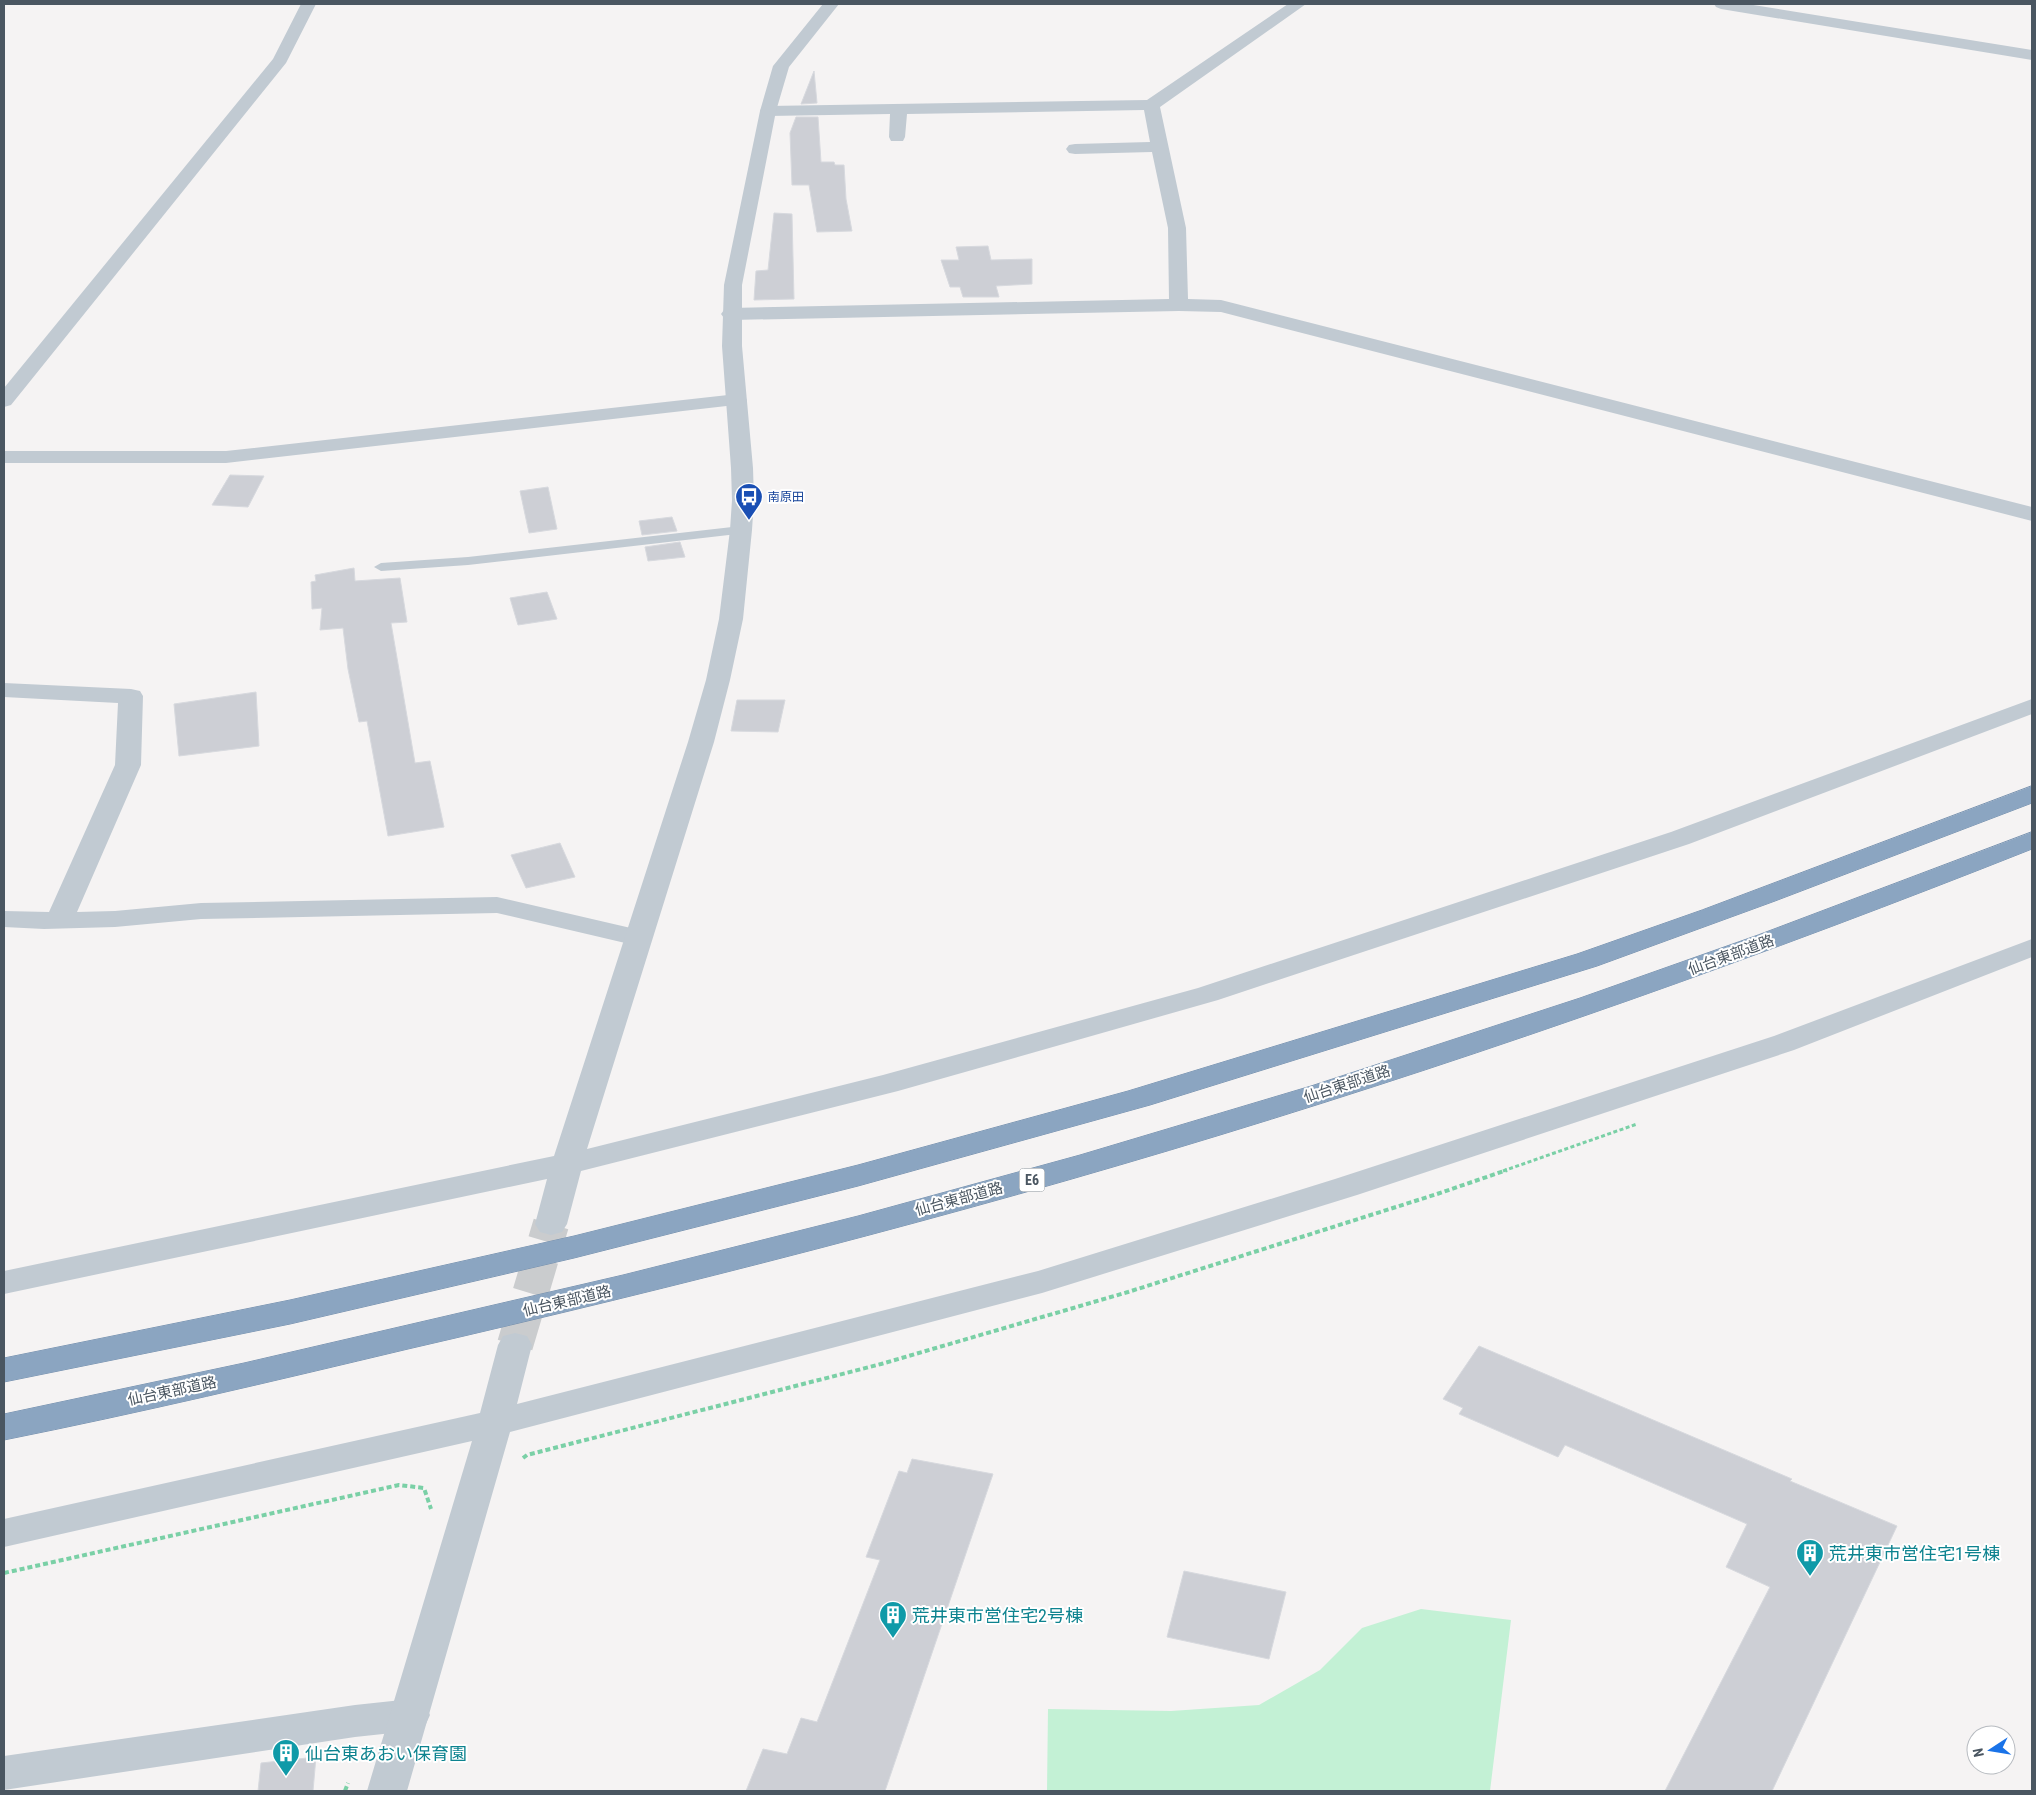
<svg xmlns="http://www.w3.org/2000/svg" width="2036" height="1795" font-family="'Roboto Condensed','Noto Sans JP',sans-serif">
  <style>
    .green { fill: #c3f1d5 }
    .building { fill: #cdcfd5; stroke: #d7d9de }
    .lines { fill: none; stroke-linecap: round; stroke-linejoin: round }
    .minor-tunnel { stroke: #caccce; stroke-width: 36; stroke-dasharray: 36 18; stroke-linecap: butt }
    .motorway-casing { stroke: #7690ad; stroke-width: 1 }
    .path-far1 { stroke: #7ad0a6; stroke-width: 3; stroke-dasharray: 4 2.5; stroke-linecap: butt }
    .path { stroke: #7ad0a6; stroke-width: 4; stroke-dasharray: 5 3; stroke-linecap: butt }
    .service { fill: #c1cad2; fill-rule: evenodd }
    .minor { fill: #c1cad2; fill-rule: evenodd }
    .tertiary { fill: #c1cad2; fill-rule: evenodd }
    .motorway { fill: #8ba5c1; fill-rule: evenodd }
    .labels { text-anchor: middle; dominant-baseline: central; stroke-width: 4; stroke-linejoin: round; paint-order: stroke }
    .far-transit-label { font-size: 12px; fill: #164399; stroke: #fff; text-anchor: start }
    .shield { fill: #fff; stroke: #808990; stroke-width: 1 }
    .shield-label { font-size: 14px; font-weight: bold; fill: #4a5661 }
    .street-label { font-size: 15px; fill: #4a5661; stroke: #fff }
    .near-culture-label { font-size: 18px; fill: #0d838f; stroke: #fff; text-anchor: start }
  </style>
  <rect width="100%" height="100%" fill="#f5f3f3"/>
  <path class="green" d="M1421,1609L1511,1620L1490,1791H1047L1048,1709L1171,1711L1259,1705L1320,1670L1362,1628Z"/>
  <path class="building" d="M814,71L817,103L801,104Z
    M796,117H818L821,162H834L835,165H844L846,199L852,231L817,232L809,185H792L790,133Z
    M774,213L792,214L794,299L754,300L756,271L768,270Z
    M988,246L991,260L1032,259V284L996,286L999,297H963L960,287H950L941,260H959L956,247Z
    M230,475L264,476L248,507L212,505Z
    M548,487L557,529L529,533L520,491Z
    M672,517L677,531L642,535L639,521Z
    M680,542L685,557L648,561L645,547Z
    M354,568L355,581L400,578L407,622L391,623L415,763L430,761L444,827L388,836L367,721L359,722L348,669L343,628L320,630L322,608L312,609L311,582L316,581L315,575Z
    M547,592L557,619L518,625L510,598Z
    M256,692L259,746L179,756L174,704Z
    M737,700H785L778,732L731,731Z
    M560,843L575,877L526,888L511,855Z
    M1479,1346L1792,1479L1790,1481L1897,1526L1772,1791H1665L1770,1587L1726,1567L1747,1524L1565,1445L1558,1457L1459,1414L1463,1408L1443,1399Z
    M912,1459L993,1474L885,1791H746L763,1749L787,1754L801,1718L817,1722L880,1560L866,1557L899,1471L907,1473Z
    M1184,1571L1286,1592L1269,1659L1167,1637Z
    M316,1757L313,1791H258L261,1763Z"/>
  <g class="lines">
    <path class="minor-tunnel" d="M515,1345L551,1224"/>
    <defs>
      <path id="motorway" d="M2032,786V803L1775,901L1597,966L1150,1105L858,1186L574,1258L290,1324L4,1382V1358L290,1300L574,1236L858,1165L1128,1091L1577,954L1702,910Z
        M2032,832V849C1765,955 1495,1051 1220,1135C952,1217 681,1286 408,1349C274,1381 139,1413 4,1440V1414L244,1363L623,1275L858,1216L1080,1155L1311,1086L1580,998L1758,935Z"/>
    </defs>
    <use href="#motorway" class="motorway-casing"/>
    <path class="path-far1" d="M1503,1171L1637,1124"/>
    <path class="path" d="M523,1458L527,1455L881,1364L1128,1292L1437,1194L1507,1170
      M4,1573L399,1485L424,1488L431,1509
      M345,1791L348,1783"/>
    <path class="service" d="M741,526L746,527L748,530L746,533L468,565L381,571L374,567L381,563L468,557Z"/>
    <path class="minor" d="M301,4H316L286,63L11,405L4,407V388L273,59Z
      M1288,4H1306L1160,107L1186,228L1188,299L1221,300L2032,507V521L1221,312L1179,311L731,320L724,318L721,314L724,310L731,308L1169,299L1168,228L1152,152L1075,154L1069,153L1066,149L1069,145L1075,144L1150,142L1144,110L907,114L905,137L903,141H891L889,137L890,114L768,116L762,115L760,111L762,107L768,106L1147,100Z
      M737,394L744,396L747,400L744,404L226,463H4V451H226Z
      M4,683L131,689L140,691L143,696L141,765L77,912L115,911L201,903L497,897L648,932L652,938L648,944L638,946L497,913L201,919L115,927L44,929L4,927V911L49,912L115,765L118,703L4,697Z
      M411,1699L425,1704L430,1715L425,1726L411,1731L355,1737L4,1790V1756L355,1705Z"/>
    <path class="tertiary" d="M823,4H839L789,67L776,111L742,285V346L753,468L754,500L752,530L743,619L730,680L714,742L587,1149L883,1075L1198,988L1671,832L2032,699V714L1689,844L1218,1000L898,1091L581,1171L567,1224L562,1232L551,1235L540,1232L535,1224L547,1179L4,1294V1271L554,1156L688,742L706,680L719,619L730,530L732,500L731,468L722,346L724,285L760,111L773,66Z
      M1714,4H1747L2032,50V60L1721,9L1716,7Z
      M2032,939V957L1794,1050L1357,1195L1042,1293L510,1432L407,1791H367L472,1441L4,1547V1519L480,1413L498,1345L503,1336L515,1333L527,1336L532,1345L517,1404L1038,1271L1335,1179L1774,1036Z"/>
    <use href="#motorway" class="motorway"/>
  </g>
  <defs>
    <symbol id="bus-pin" viewBox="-11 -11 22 30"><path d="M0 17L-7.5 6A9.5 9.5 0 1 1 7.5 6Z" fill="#1a4fb4" stroke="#fff"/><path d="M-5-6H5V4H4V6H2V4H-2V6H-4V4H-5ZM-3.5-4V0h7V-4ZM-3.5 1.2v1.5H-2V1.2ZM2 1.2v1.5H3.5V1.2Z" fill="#fff"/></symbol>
    <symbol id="building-pin" viewBox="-11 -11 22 30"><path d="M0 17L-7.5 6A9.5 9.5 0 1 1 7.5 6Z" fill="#0f9aa8" stroke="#fff"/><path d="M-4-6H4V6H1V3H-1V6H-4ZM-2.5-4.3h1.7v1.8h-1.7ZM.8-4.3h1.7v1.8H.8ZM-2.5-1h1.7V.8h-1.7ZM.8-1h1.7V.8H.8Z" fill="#fff"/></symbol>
  </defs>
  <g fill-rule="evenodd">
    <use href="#bus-pin" x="733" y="481" width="32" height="43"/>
    <use href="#building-pin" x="1794" y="1537" width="32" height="43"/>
    <use href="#building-pin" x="877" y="1599" width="32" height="43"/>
    <use href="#building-pin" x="270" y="1737" width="32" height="43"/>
  </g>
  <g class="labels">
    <g class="far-transit-label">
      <text x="768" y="497">南原田</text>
    </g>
    <rect class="shield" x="1019.5" y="1168.5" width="25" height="23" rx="4"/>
    <g class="shield-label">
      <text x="1032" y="1180">E6</text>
    </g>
    <g class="street-label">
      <text transform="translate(1731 955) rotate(-20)">仙台東部道路</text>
      <text transform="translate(1347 1084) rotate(-18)">仙台東部道路</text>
      <text transform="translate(959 1199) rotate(-15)">仙台東部道路</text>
      <text transform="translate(567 1301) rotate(-13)">仙台東部道路</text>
      <text transform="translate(172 1391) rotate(-12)">仙台東部道路</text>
    </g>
    <g class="near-culture-label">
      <text x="1829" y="1553">荒井東市営住宅1号棟</text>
      <text x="912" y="1615">荒井東市営住宅2号棟</text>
      <text x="305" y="1753">仙台東あおい保育園</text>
    </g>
  </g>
  <rect width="2036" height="1795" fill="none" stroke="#4a5661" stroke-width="10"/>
  <g transform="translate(1991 1750) rotate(258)"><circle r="24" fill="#ffffff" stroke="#b7bbc0"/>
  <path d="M0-4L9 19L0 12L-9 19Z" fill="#1a73e8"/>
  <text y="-8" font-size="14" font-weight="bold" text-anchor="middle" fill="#4a5661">N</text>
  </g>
</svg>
